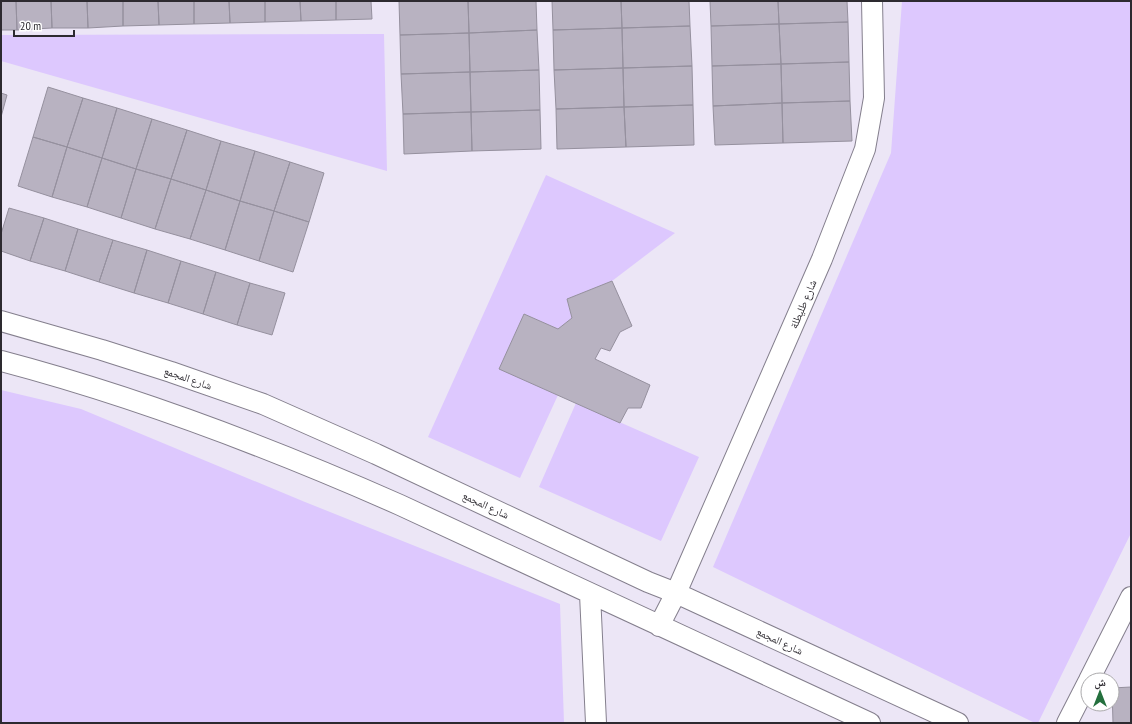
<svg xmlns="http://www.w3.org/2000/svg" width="1132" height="724" font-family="'PT Sans Narrow','Noto Naskh Arabic',sans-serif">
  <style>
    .green { fill: #ddc8fe }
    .building { fill: #b8b2c1; stroke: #95909e }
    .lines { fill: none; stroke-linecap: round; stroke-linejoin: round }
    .minor-casing { stroke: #847f8d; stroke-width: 22 }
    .minor { stroke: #fff; stroke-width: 20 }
    .labels { text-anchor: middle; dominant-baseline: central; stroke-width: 3; stroke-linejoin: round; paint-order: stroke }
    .street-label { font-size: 11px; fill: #2d2a30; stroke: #fff }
  </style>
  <rect width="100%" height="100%" fill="#ece6f6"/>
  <path class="green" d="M902,1H1131V533L1038,723H1035L713,567L891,153Z
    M384,34L387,171L1,61V35Z
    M546,175L675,233L612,281L567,299L572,318L558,329L524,314L500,368L558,395L520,478L428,437Z
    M1,390L81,409L305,502L560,604L564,723H1Z
    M576,403L699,457L661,541L539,487Z"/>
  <path class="building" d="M1,1H16L17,30H1Z
    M16,1H51L52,28L17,30Z
    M51,1H87L88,28H52Z
    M87,1H123V26L88,28Z
    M123,1H158L159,25L123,26Z
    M158,1H194V24L159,25Z
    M194,1H229L230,23L194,24Z
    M229,1H265V22L230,23Z
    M265,1H300L301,21L265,22Z
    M300,1H336V20L301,21Z
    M336,1H371L372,19L336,20Z
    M399,1H468L469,33L400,35Z
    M468,1H536L537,30L469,33Z
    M552,1H621L622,28L553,30Z
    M621,1H689L690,26L622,28Z
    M710,1H778L779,24L711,26Z
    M778,1H847L848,22L779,24Z
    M848,22L849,62L781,64L779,24Z
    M779,24L781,64L712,66L711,26Z
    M690,26L692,66L623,68L622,28Z
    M622,28L623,68L554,70L553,30Z
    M537,30L539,70L470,72L469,33Z
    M469,33L470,72L401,74L400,35Z
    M849,62L850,101L782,103L781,64Z
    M781,64L782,103L713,106L712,66Z
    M692,66L693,105L624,107L623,68Z
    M623,68L624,107L556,109L554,70Z
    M539,70L540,110L471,112L470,72Z
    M470,72L471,112L403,114L401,74Z
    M48,87L83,98L67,147L33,137Z
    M1,93L7,95L1,117Z
    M83,98L117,108L102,158L67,147Z
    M850,101L852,141L783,143L782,103Z
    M782,103L783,143L715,145L713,106Z
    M693,105L694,145L626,147L624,107Z
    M624,107L626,147L557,149L556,109Z
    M117,108L152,119L136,169L102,158Z
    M540,110L541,149L472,151L471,112Z
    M471,112L472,151L404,154L403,114Z
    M152,119L187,130L171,179L136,169Z
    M187,130L221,141L206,190L171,179Z
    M33,137L67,147L52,197L18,186Z
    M221,141L255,151L240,201L206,190Z
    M67,147L102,158L87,207L52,197Z
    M255,151L290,162L274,211L240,201Z
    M102,158L136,169L121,218L87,207Z
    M290,162L324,173L309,222L274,211Z
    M136,169L171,179L155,229L121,218Z
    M171,179L206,190L190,239L155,229Z
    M206,190L240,201L225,250L190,239Z
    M240,201L274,211L259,261L225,250Z
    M9,208L44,218L30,261L1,251V234Z
    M274,211L309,222L293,272L259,261Z
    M44,218L78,229L65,271L30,261Z
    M78,229L113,240L99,282L65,271Z
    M113,240L147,250L134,293L99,282Z
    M147,250L181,261L168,303L134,293Z
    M181,261L216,272L203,314L168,303Z
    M216,272L250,283L237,325L203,314Z
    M612,281L632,326L620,332L610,351L601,348L595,359L650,385L641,408H628L620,423L499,369L524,314L558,329L572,318L567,299Z
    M250,283L285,293L272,335L237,325Z
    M1131,687V723H1113L1112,688Z"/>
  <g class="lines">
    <defs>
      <path id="minor" d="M1,321L102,350L171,372L263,404L376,454L648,582L676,593L958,723
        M1,361C138,397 271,448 400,505L870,723
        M590,594L596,723
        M659,626L676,593L822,259L865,149L874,98L872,1
        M1089,680L1131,597
        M1067,723L1088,682"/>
    </defs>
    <use href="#minor" class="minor-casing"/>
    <use href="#minor" class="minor"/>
  </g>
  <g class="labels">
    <g class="street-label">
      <text transform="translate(803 304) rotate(-67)">شارع طليطلة</text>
      <text transform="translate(188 378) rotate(19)">شارع المجمع</text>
      <text transform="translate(486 505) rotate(25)">شارع المجمع</text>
      <text transform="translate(780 641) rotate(25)">شارع المجمع</text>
    </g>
  </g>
  <rect width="1132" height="724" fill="none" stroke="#2d2a30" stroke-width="4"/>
  <g transform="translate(1100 692)"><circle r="19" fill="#ffffff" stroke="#abaaac"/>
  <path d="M0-3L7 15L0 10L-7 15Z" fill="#24703e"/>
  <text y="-6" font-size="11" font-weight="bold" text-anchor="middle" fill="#2d2a30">ش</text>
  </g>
  <path d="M14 30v6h60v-6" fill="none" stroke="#2d2a30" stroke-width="2"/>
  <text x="20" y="30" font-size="12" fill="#2d2a30" stroke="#ffffff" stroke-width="3" paint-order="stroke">20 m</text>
</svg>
